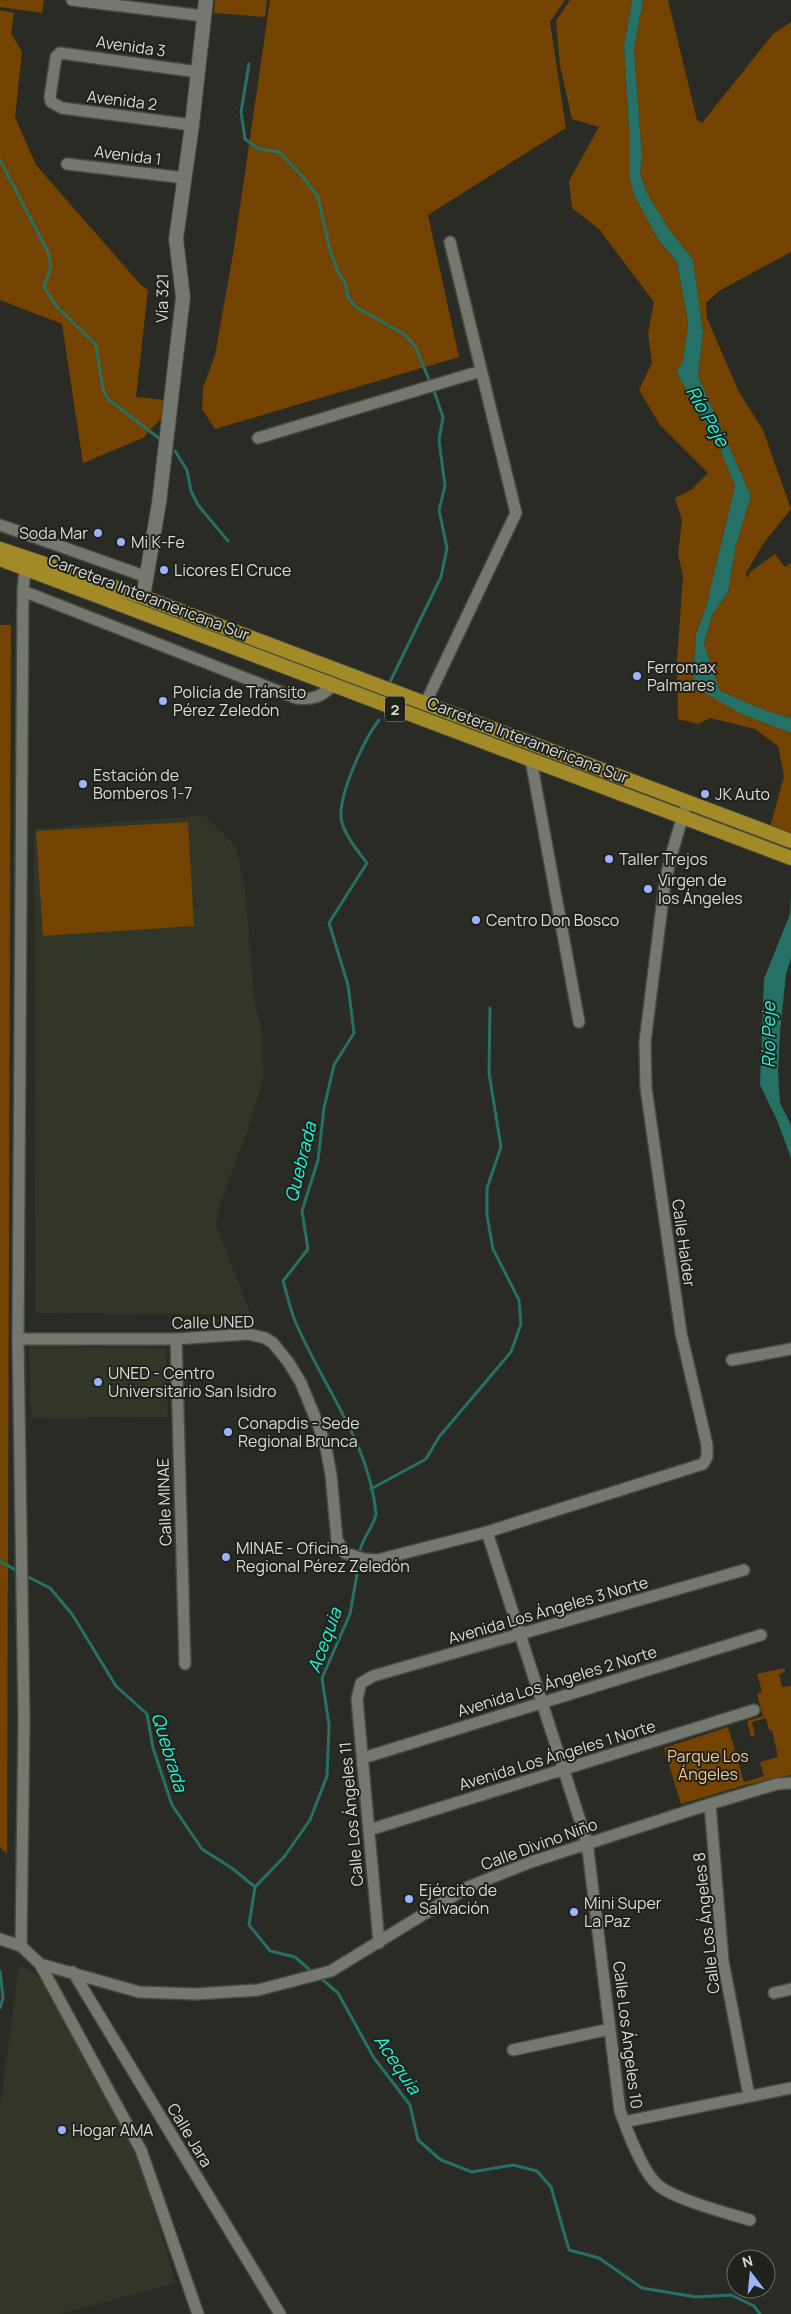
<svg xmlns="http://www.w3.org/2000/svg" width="791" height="2314" font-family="Manrope,sans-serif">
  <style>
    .built { fill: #313628 }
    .green { fill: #744300 }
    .water { fill: #267166 }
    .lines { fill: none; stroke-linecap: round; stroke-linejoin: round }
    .stream { stroke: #267166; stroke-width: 3 }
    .minor-casing { stroke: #454841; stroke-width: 14 }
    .tertiary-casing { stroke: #454841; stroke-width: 16 }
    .trunk-casing { stroke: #454841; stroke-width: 16 }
    .minor { stroke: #75786f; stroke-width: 11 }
    .tertiary { stroke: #75786f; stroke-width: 14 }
    .trunk { stroke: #a28b26; stroke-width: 14 }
    .poi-dot { fill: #9bb4fd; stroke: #1f221a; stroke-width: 2 }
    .labels { text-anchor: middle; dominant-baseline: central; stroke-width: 4; stroke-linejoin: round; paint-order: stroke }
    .shield { fill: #1f221a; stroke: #a2a49e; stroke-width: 1 }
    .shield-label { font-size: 15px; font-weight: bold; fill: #dadbd6 }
    .street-label { font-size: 16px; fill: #dadbd6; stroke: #1f221a }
    .poi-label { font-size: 16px; fill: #dadbd6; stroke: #1f221a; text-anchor: start }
    .park-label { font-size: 16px; fill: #fac38e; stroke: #1f221a }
    .water-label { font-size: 18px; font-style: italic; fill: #1cf7dd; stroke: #1f221a }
  </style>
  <rect width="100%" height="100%" fill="#292b24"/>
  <path class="built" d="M204,815L236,846L245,889L255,1005L262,1031L263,1080L248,1129L219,1206L216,1225L251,1315L35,1313L34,829Z
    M29,1346L166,1348L168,1417L31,1418Z
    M19,1965L40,1976L137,2153L176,2283L59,2314H0V2108Z"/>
  <path class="green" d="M0,0H44L42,13L0,7Z
    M215,0H267L265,17L214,13Z
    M270,0H565L550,22L566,128L428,215L459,357L215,429L202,409L203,388L215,355L234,248Z
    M570,0H632L624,46L629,130V174L634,195L658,239L677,262L688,323L683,361L677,370L679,377L721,451L735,486L706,607L696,634L693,681L699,689L741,714L791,733V837L781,833L771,824L784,776L778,746L755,729L710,718L698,724L678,719L677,660L683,576L678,554L682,520L675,498L691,490L708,473L660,425L639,390L652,363L648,333L654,302L599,229L572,208L569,181L599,127L572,119L560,66L556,21Z
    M643,0H668L697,120L702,123L773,34L791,22V252L719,291L706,303L707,318L739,392L763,430L791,509L763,544L746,573L747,579L750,572L775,554L785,567L791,563V718C766,712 744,701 720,691L704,645L712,615L728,592L736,545L751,496L698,376L703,332L693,260L669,229L648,195L640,174L642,157L634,50Z
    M0,10L14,13L11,33L22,52L15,117L36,165L141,285L148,290L136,397L165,400L164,415L143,438L83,463L62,324L0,300Z
    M0,625H11L7,1854L0,1847Z
    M188,822L194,926L43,936L36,831Z
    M784,1668L785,1672L779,1674L782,1687L791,1686V1775L745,1785L681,1804L664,1748L728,1727L744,1782L764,1776L760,1762L778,1757L772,1730H769L766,1718L752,1722L755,1735L751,1737L747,1721L763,1716L757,1694L762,1692L757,1674Z"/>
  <path class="water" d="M632,0H643L634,50L642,157L640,174L648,195L669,229L693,260L703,332L698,376L751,496L736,545L728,592L712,615L704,644L720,691C744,701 766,712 791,718V733L741,714L698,689L693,681L696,634L706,607L735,486L721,451L679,377L677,370L683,361L688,323L677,262L658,239L634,195L629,174V130L624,46Z
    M791,894V958L786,974L780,1032L778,1072L780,1103L791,1125V1158L777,1120L760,1085L764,979L790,914Z"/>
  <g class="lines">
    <path class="stream" d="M249,64L241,112L245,139L259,149L279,152L303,177L318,197L330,250L338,272L346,285L348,297L356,307L404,334L415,346L430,382
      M0,160L48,252L51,266L44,287L57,307L96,345L103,389L108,399L160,439
      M175,451L187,470L191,491L198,505L228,541
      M390,682L441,577L447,548L439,510L445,486L439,440L443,417L433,388
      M371,1489L426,1459L439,1437L511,1352L521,1324L519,1300L493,1249L487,1215V1188L501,1147L489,1073L490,1008
      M360,1551C362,1538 376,1523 376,1513C369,1442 322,1385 295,1321C290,1308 287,1294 283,1281L308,1249L302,1211L318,1160L324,1108L334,1065L354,1033L348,985L329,923L367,863C358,852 341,831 341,816C340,792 364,739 379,720
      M0,1561L19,1572
      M24,1575L50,1588L72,1614L116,1686L147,1714L153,1748L172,1805L202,1849L233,1869L255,1887
      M309,1969L295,1957L270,1951L249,1925L255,1887L284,1857L310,1820L327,1776L329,1725L322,1678L350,1614L359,1563
      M0,1971L3,1998L0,2008
      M323,1980L338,1993L374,2058L410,2105L418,2140L441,2160L472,2172L513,2165L537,2171L551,2187L569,2250L599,2258L642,2288L696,2297L731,2295L754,2306L760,2314"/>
    <defs>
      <path id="minor" d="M72,0L204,16
        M192,125L62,108L51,102L50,97L56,57L60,53L198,72
        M67,164L185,178
        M258,438L481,371
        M0,525L147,577
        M23,591L296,698C313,700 321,697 332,686
        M425,704L516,513L450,242
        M531,760L579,1022
        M18,1339H176L248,1334L265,1338L273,1343L289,1363L301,1383L319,1427L326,1448L331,1475L337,1540L345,1553L364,1559L377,1560L487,1532L703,1464L707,1457V1445L681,1333L646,1088L645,1042L665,882L673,849L687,802
        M176,1339L185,1664
        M732,1360L791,1349
        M487,1532L587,1842L620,2111C627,2130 643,2174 659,2186C677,2200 727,2213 750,2220
        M363,1758L761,1635
        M710,1804L723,1961L749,2096
        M369,1830L754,1710
        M0,1939L21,1946L40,1964L139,1992L196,1994L258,1990L331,1971L468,1887L531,1862L710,1804L777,1784L791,1783
        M379,1943L357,1699L361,1683L373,1676L744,1570
        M21,1946L24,1720L18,1339L23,591L25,569
        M40,1964L141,2150L198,2314
        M73,1972L280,2314
        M774,1993L791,1989
        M513,2050L610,2029
        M624,2122L791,2088"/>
      <path id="tertiary" d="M143,597L159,503L183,297L176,239L192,125L206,0"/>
      <path id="trunk" d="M0,549L143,597L791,841
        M0,559L791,858"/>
    </defs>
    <use href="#minor" class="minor-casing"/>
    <use href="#tertiary" class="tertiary-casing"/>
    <use href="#trunk" class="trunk-casing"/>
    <use href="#minor" class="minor"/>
    <use href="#tertiary" class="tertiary"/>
    <use href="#trunk" class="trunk"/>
  </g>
  <g class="poi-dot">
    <circle cx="98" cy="533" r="5"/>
    <circle cx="121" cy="542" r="5"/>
    <circle cx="164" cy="570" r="5"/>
    <circle cx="637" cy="676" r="5"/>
    <circle cx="163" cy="701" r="5"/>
    <circle cx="83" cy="784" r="5"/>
    <circle cx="705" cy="794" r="5"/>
    <circle cx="609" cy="859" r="5"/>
    <circle cx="648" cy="889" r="5"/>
    <circle cx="476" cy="920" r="5"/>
    <circle cx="98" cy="1382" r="5"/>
    <circle cx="228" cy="1432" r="5"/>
    <circle cx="226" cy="1557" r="5"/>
    <circle cx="409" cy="1899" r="5"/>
    <circle cx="574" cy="1912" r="5"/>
    <circle cx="62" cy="2130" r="5"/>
  </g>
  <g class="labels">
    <rect class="shield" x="385" y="696.5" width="20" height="25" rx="4"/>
    <g class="shield-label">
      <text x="395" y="709">2</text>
    </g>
    <g class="street-label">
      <text transform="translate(131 46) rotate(8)">Avenida 3</text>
      <text transform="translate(122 100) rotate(7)">Avenida 2</text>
      <text transform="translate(128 155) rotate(7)">Avenida 1</text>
      <text transform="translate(162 298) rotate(-89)">Vía 321</text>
      <text transform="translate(149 597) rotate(21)">Carretera Interamericana Sur</text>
      <text transform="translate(528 740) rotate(21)">Carretera Interamericana Sur</text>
      <text transform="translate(684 1243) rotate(82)">Calle Halder</text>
      <text transform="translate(213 1322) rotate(-1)">Calle UNED</text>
      <text transform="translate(164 1502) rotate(-92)">Calle MINAE</text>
      <text transform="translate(548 1610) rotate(-16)">Avenida Los Ángeles 3 Norte</text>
      <text transform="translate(557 1681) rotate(-17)">Avenida Los Ángeles 2 Norte</text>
      <text transform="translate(557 1755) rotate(-17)">Avenida Los Ángeles 1 Norte</text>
      <text transform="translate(351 1814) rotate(-95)">Calle Los Ángeles 11</text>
      <text transform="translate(539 1844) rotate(-20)">Calle Divino Niño</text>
      <text transform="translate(706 1923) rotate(-96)">Calle Los Ángeles 8</text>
      <text transform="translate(628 2035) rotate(83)">Calle Los Ángeles 10</text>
      <text transform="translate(190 2135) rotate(59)">Calle Jara</text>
    </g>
    <g class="poi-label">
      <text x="88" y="533" text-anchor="end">Soda Mar</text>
      <text x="131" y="542">Mi K-Fe</text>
      <text x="174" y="570">Licores El Cruce</text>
      <text x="647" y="667">Ferromax<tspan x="647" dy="18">Palmares</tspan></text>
      <text x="173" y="692">Policía de Tránsito<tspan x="173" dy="18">Pérez Zeledón</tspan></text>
      <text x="93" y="775">Estación de<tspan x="93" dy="18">Bomberos 1-7</tspan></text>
      <text x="715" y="794">JK Auto</text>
      <text x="619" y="859">Taller Trejos</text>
      <text x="658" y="880">Virgen de<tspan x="658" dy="18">los Ángeles</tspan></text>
      <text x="486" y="920">Centro Don Bosco</text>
      <text x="108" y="1373">UNED - Centro<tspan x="108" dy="18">Universitario San Isidro</tspan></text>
      <text x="238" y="1423">Conapdis - Sede<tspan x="238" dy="18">Regional Brunca</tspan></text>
      <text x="236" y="1548">MINAE - Oficina<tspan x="236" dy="18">Regional Pérez Zeledón</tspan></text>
      <text x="419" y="1890">Ejército de<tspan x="419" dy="18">Salvación</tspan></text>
      <text x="584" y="1903">Mini Super<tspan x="584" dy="18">La Paz</tspan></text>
      <text x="72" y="2130">Hogar AMA</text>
    </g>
    <g class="park-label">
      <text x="708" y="1756">Parque Los<tspan x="708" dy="18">Ángeles</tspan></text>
    </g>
    <g class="water-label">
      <text transform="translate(708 416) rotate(60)">Río Peje</text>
      <text transform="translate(768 1035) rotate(-90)">Río Peje</text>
      <text transform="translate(300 1162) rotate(-76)">Quebrada</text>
      <text transform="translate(324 1640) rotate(-70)">Acequia</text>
      <text transform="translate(170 1752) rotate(73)">Quebrada</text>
      <text transform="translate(398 2064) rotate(56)">Acequia</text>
    </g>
  </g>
  <g transform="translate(751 2274) rotate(344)"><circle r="24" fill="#1f221a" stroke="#6a6c65"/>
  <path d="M0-4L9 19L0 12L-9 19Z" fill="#9bb4fd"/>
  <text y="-8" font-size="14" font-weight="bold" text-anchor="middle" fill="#dadbd6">N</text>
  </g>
</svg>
